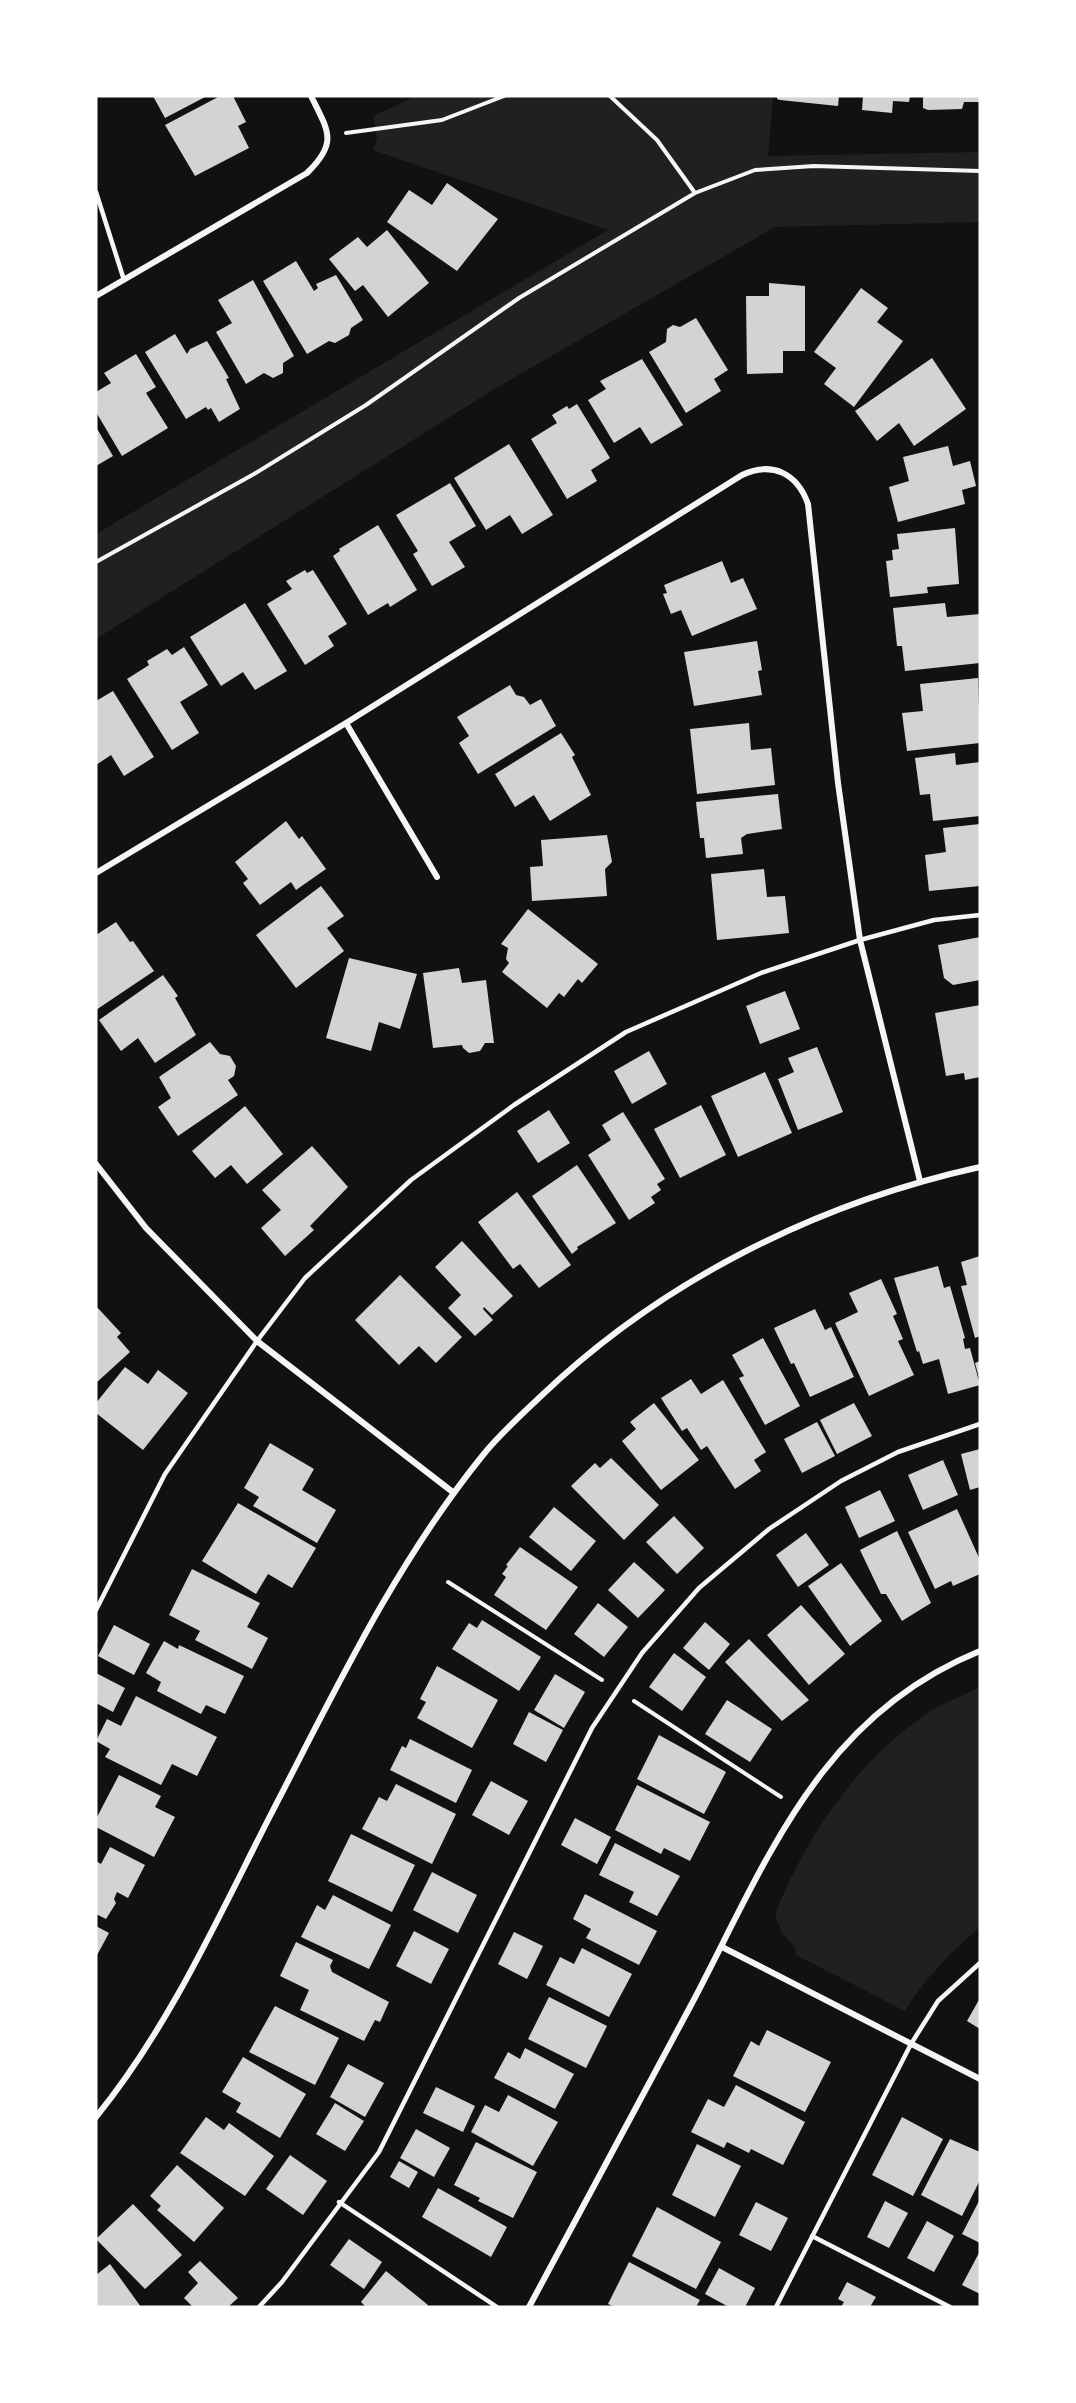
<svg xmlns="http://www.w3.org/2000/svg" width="1076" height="2403" font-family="'DM Sans',sans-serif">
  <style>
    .green { fill: #202020 }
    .building { fill: #d3d3d3 }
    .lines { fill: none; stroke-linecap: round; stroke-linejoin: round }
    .path { stroke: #f5f5f5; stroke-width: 4 }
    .service { stroke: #f5f5f5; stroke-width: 4.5 }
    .minor { stroke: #f5f5f5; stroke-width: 6 }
  </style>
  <rect width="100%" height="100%" fill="#111"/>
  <path class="green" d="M416,96H773L768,156L980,152V222L775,227L496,388L96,639V534L608,230L373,150L377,138L373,116Z
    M980,1687V1927C951,1952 925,1978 905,2011L796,1955L795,1947L782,1933L775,1914C806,1837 856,1762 926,1714C942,1703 963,1696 980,1687Z"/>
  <path class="building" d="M153,96H207L165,118Z
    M220,96H233L246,122L238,126L249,148L195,176L165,125Z
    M777,96H839L838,106L780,100L777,99Z
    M863,96H910L909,102L893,101L892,113L862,110Z
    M923,96H980V102H964L962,109L928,110L923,108Z
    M447,183L498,219L457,271L387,222L409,190L432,205Z
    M387,230L429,283L388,317L363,285L355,291L329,259L358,237L367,247Z
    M296,261L314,291L318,288L316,284L336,275L363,320L351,328L349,335L335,343L329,341L307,354L263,281Z
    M253,280L294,356L283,363V373L273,378L264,373L246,384L216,332L232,323L218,300Z
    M769,283L805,286V351H783V373L747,374L746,296H769Z
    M861,288L888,308L877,322L903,341L854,407L824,384L836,368L814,352Z
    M696,318L728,370L714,379L721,391L686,413L649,352L666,342L667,329L673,325L680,327Z
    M175,334L187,354L190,349L207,341L229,378L226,379L240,409L219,422L211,408L208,410L206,407L186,419L145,352Z
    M136,354L156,387L146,393L168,428L122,456L96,412V392L111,383L104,373Z
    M932,358L966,409L914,446L899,423L877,441L855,411Z
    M642,359L683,425L651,444L640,427L614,443L588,400L606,389L600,381Z
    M577,404L610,458L591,470L597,481L567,499L531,439L557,423L552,415L567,406L569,409Z
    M96,427L113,456L96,466Z
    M509,444L553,515L522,534L510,515L486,530L454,478Z
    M948,446L953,466L970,461L976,486L962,490L965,504L898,522L889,487L909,481L903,457Z
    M450,483L476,526L449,542L465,567L432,586L413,554L418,551L396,515Z
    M378,525L417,590L390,607L388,603L368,615L333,556L340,551L339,549Z
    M955,528L959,584L927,587L928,593L890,597L886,561L893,560L892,550L899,549L897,534Z
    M722,561L731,583L743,578L757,609L692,636L681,610L671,614L663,594L667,593L664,585Z
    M305,570L307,573L313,570L347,624L328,636L334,646L305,665L267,604L292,589L286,581Z
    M245,603L287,671L255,690L243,672L221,686L190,637Z
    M945,603L947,617L980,614V663L905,671L902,646H897L893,608Z
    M757,641L762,670L758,671L762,695L694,706L684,652Z
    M184,647L208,685L180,702L199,733L172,750L127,679L149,665L147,661L167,649L172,655Z
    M978,678L980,743L907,751L902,713L923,711L920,684Z
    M510,685L516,695L524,697L530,705L541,699L556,726L478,774L459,743L469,736L457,717Z
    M113,691L154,757L124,776L111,755L96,765V701Z
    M749,723L751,750L771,748L775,785L697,794L690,729Z
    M561,733L575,755L572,757L591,795L550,821L534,795L515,807L495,774Z
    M955,753L956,765L980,762V816L933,821L930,794L920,795L915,758Z
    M778,794L782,829L747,834L741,838L743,854L706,858L704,838H700L696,802Z
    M286,821L299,839L302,836L326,869L296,890L291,882L260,905L243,883L248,879L235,862Z
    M980,824V886L929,891L925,855L946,852L943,828Z
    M607,835L612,862L605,869L607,896L532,901L530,867L543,866L541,840Z
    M764,869L767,897L785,896L789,933L717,940L711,874Z
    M321,886L344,916L327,928L344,951L296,988L256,935Z
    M528,909L598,964L582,983L578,979L564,997L559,993L547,1008L502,972L509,963L506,959L508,948L501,944Z
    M116,922L130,942L133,941L154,971L96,1010V935Z
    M980,937V980L953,985L944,978L938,945Z
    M349,958L417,974L400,1029L379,1022L371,1051L326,1038Z
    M459,968L462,983L486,980L494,1043H485L480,1051L469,1053L463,1048L462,1045L433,1048L423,973Z
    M163,975L178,996L175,998L196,1035L155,1063L138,1038L121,1051L99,1020Z
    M785,991L800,1029L760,1044L746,1006Z
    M980,1005V1077L965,1080L964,1073L946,1076L935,1013Z
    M210,1042L220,1054L230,1056L236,1066L234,1076L228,1080L238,1095L178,1136L158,1107L171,1098L159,1077Z
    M817,1047L843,1112L798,1130L778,1079L794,1072L788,1058Z
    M649,1051L667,1084L632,1104L614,1071Z
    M765,1072L792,1133L738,1157L711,1096Z
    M701,1105L726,1155L680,1178L654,1129Z
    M245,1106L283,1154L247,1184L231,1165L215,1178L192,1151Z
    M549,1110L570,1143L538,1163L517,1131Z
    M623,1112L665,1179L657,1184L661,1190L651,1197L655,1203L629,1220L588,1155L611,1140L602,1125Z
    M312,1146L348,1187L310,1226L314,1230L285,1256L261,1228L281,1210L262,1190Z
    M577,1165L616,1223L577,1247L578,1249L572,1254L532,1196Z
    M517,1192L571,1265L539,1288L520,1264L513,1269L478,1222Z
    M462,1241L513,1296L492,1315L484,1307L483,1309L493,1320L475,1336L448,1308L461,1295L435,1267Z
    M980,1256V1336L975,1338L961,1286L967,1285L961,1262Z
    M938,1266L944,1288L950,1286L965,1338L963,1339L965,1349L970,1348L980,1385L948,1394L939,1359L923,1364L919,1351L917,1352L894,1278Z
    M400,1275L462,1337L436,1363L419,1346L399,1365L355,1320Z
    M881,1279L897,1314L893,1316L903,1339L898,1341L914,1375L869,1396L835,1323L858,1312L849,1293Z
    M96,1306L121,1333L117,1337L130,1352L96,1383Z
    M815,1309L825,1330L831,1327L854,1377L810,1397L794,1363L791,1364L774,1328Z
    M763,1338L800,1406L765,1425L739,1378L744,1376L732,1355Z
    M980,1361V1378H979L975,1363Z
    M125,1367L148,1384L158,1370L188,1393L143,1450L96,1413V1403Z
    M691,1379L701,1394L723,1380L766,1452L754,1460L761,1471L735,1489L707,1446L701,1450L687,1428L682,1431L661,1398Z
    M654,1403L699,1460L661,1490L622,1441L636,1429L630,1422Z
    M854,1403L872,1436L837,1454L820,1420Z
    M817,1422L835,1456L802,1473L784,1439Z
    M270,1443L314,1469L302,1490L336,1510L317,1543L253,1506L259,1497L244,1488Z
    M980,1449V1487L970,1490L961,1454Z
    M611,1458L659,1505L624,1540L571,1486L595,1463L600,1468Z
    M943,1460L958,1495L923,1510L908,1475Z
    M880,1490L895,1521L859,1538L845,1507Z
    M238,1503L316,1548L292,1588L268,1574L256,1594L202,1561Z
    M554,1507L596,1541L571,1571L529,1537Z
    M957,1509L980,1560V1574L953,1586L951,1581L935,1589L908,1532Z
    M674,1516L704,1548L677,1574L646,1542Z
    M897,1531L931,1603L902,1621L886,1594H881L860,1550Z
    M806,1533L829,1565L798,1587L776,1555Z
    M520,1547L578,1587L546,1630L494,1595L506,1577L502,1574L508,1566L506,1565Z
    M634,1562L665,1590L638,1618L608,1590Z
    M841,1563L882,1621L850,1646L808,1586Z
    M192,1569L260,1603L247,1627L268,1638L252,1669L195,1640L200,1631L169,1615Z
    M598,1603L628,1627L604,1657L574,1634Z
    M801,1605L845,1654L809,1685L767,1635Z
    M482,1620L541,1657L519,1691L452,1649L469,1623L477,1628Z
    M705,1622L730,1644L709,1670L683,1648Z
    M114,1625L150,1644L134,1675L98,1656Z
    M749,1639L809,1700L782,1721L725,1662Z
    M164,1641L178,1649L179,1645L244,1676L225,1714L206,1705L201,1714L157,1691L161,1682L146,1673Z
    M674,1653L706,1677L682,1711L649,1687Z
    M437,1666L498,1700L472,1748L417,1718L426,1702L420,1699Z
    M96,1673L125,1688L113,1712L96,1703Z
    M555,1674L585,1692L564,1728L534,1710Z
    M136,1696L217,1737L197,1776L172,1764L161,1785L105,1757L110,1749L96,1741L107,1719L121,1726Z
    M727,1700L772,1729L750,1762L705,1734Z
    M529,1712L563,1730L546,1762L513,1744Z
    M659,1735L726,1772L704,1814L637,1779Z
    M410,1739L472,1770L456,1803L390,1770L402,1746L406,1748Z
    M119,1775L161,1796L155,1807L175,1817L154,1857L96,1827V1819Z
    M491,1781L528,1801L509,1835L472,1815Z
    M396,1784L456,1814L432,1864L362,1829L379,1797L387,1801Z
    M637,1785L710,1822L690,1861L664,1848L661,1854L615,1830Z
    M575,1818L611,1837L597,1864L561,1845Z
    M351,1834L415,1865L392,1912L328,1881Z
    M615,1843L680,1876L657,1916L629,1902L634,1892L599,1875Z
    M110,1847L145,1865L128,1898L117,1892L114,1899L116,1903L106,1919L96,1914V1861L101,1864Z
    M432,1872L477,1895L458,1933L413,1910Z
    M585,1894L657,1931L639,1965L586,1938L591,1929L573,1919Z
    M333,1895L391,1925L369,1969L301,1937L317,1905L325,1910Z
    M96,1926L109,1933L96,1957Z
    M414,1931L449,1949L431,1984L396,1966Z
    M514,1932L543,1946L527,1979L498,1964Z
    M296,1942L333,1960L330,1966L332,1972L389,2002L380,2022L375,2020L364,2041L300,2010L309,1990L280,1976Z
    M582,1948L632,1974L609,2017L546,1985L560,1957L574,1964Z
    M549,1997L607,2026L586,2068L528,2039Z
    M980,1998V2029L967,2021Z
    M275,2006L339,2038L315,2085L249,2052Z
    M767,2030L831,2062L805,2112L733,2076L751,2041L759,2046Z
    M525,2048L574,2074L555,2109L494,2078L508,2052L520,2059Z
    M243,2057L306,2094L280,2138L236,2112L241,2103L222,2092Z
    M348,2064L384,2083L365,2117L330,2097Z
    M736,2085L805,2122L783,2165L751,2149L749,2153L727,2142L724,2148L691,2132L708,2099L724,2107Z
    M436,2087L475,2106L463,2132L423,2113Z
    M508,2095L558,2122L533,2166L471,2132L485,2105L499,2112Z
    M335,2103L364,2121L345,2151L316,2134Z
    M206,2117L224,2130L229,2123L274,2156L245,2196L180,2153Z
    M902,2117L943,2139L913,2196L872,2175Z
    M416,2129L450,2148L434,2177L400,2158Z
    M950,2139L980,2152V2180L962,2216L921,2195Z
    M476,2142L537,2172L513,2218L478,2201L480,2198L454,2185Z
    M697,2144L741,2166L715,2217L672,2195Z
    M290,2155L327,2181L303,2215L266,2189Z
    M399,2161L418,2172L409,2188L390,2177Z
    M177,2165L224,2208L194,2242L157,2210L161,2206L150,2196Z
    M438,2188L507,2227L491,2257L422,2217Z
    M980,2199V2243L962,2234Z
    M885,2201L908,2213L889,2248L867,2237Z
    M756,2202L788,2218L771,2251L739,2235Z
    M133,2204L182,2255L145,2289L96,2239Z
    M657,2207L721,2242L696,2289L632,2256Z
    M927,2221L954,2236L934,2272L907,2258Z
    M349,2239L382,2262L364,2289L330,2265Z
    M980,2251V2294L962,2285Z
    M200,2261L238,2298L228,2307H193L184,2298L198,2283L188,2272Z
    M629,2262L700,2300L696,2307H615L608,2304Z
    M110,2264L141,2307H96V2275Z
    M719,2268L755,2288L745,2307H729L705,2294Z
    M386,2271L428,2305L426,2307H366L361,2302Z
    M847,2282L876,2297L870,2307H841L844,2302L838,2299Z"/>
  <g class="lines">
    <path class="path" d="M610,96L657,140L695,193
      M346,133L442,120L504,96
      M96,562L254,474L366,405L519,298L695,193L755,170L814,166L980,171
      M448,1582L602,1680
      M634,1701L781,1797"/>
    <path class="service" d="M96,192L124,280
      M96,1610L165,1474L257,1341L305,1278L411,1180L514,1105L626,1032L761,973L860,940L934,920L980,915
      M339,2202L497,2307
      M812,2236L950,2307
      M259,2307L282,2282L379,2152L592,1728L642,1653L699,1588L769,1529L841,1481L898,1452L980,1424
      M776,2307L911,2044L938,2001L980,1963"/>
    <path class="minor" d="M96,296L307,173C338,143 329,132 311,96
      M346,723L437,877
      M96,873L346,723L742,475C772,461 797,473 808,504L838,783L860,940L920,1181
      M96,1164L146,1228L257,1341L454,1493
      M722,1947L980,2079
      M96,2117C169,2027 217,1920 269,1818C334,1693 394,1565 483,1455C500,1434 520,1416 540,1397C661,1281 817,1203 980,1167
      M529,2307C583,2207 636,2107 690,2007C766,1864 817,1717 980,1651"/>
  </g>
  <rect width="1076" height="2403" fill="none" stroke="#ffffff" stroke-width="195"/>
</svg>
